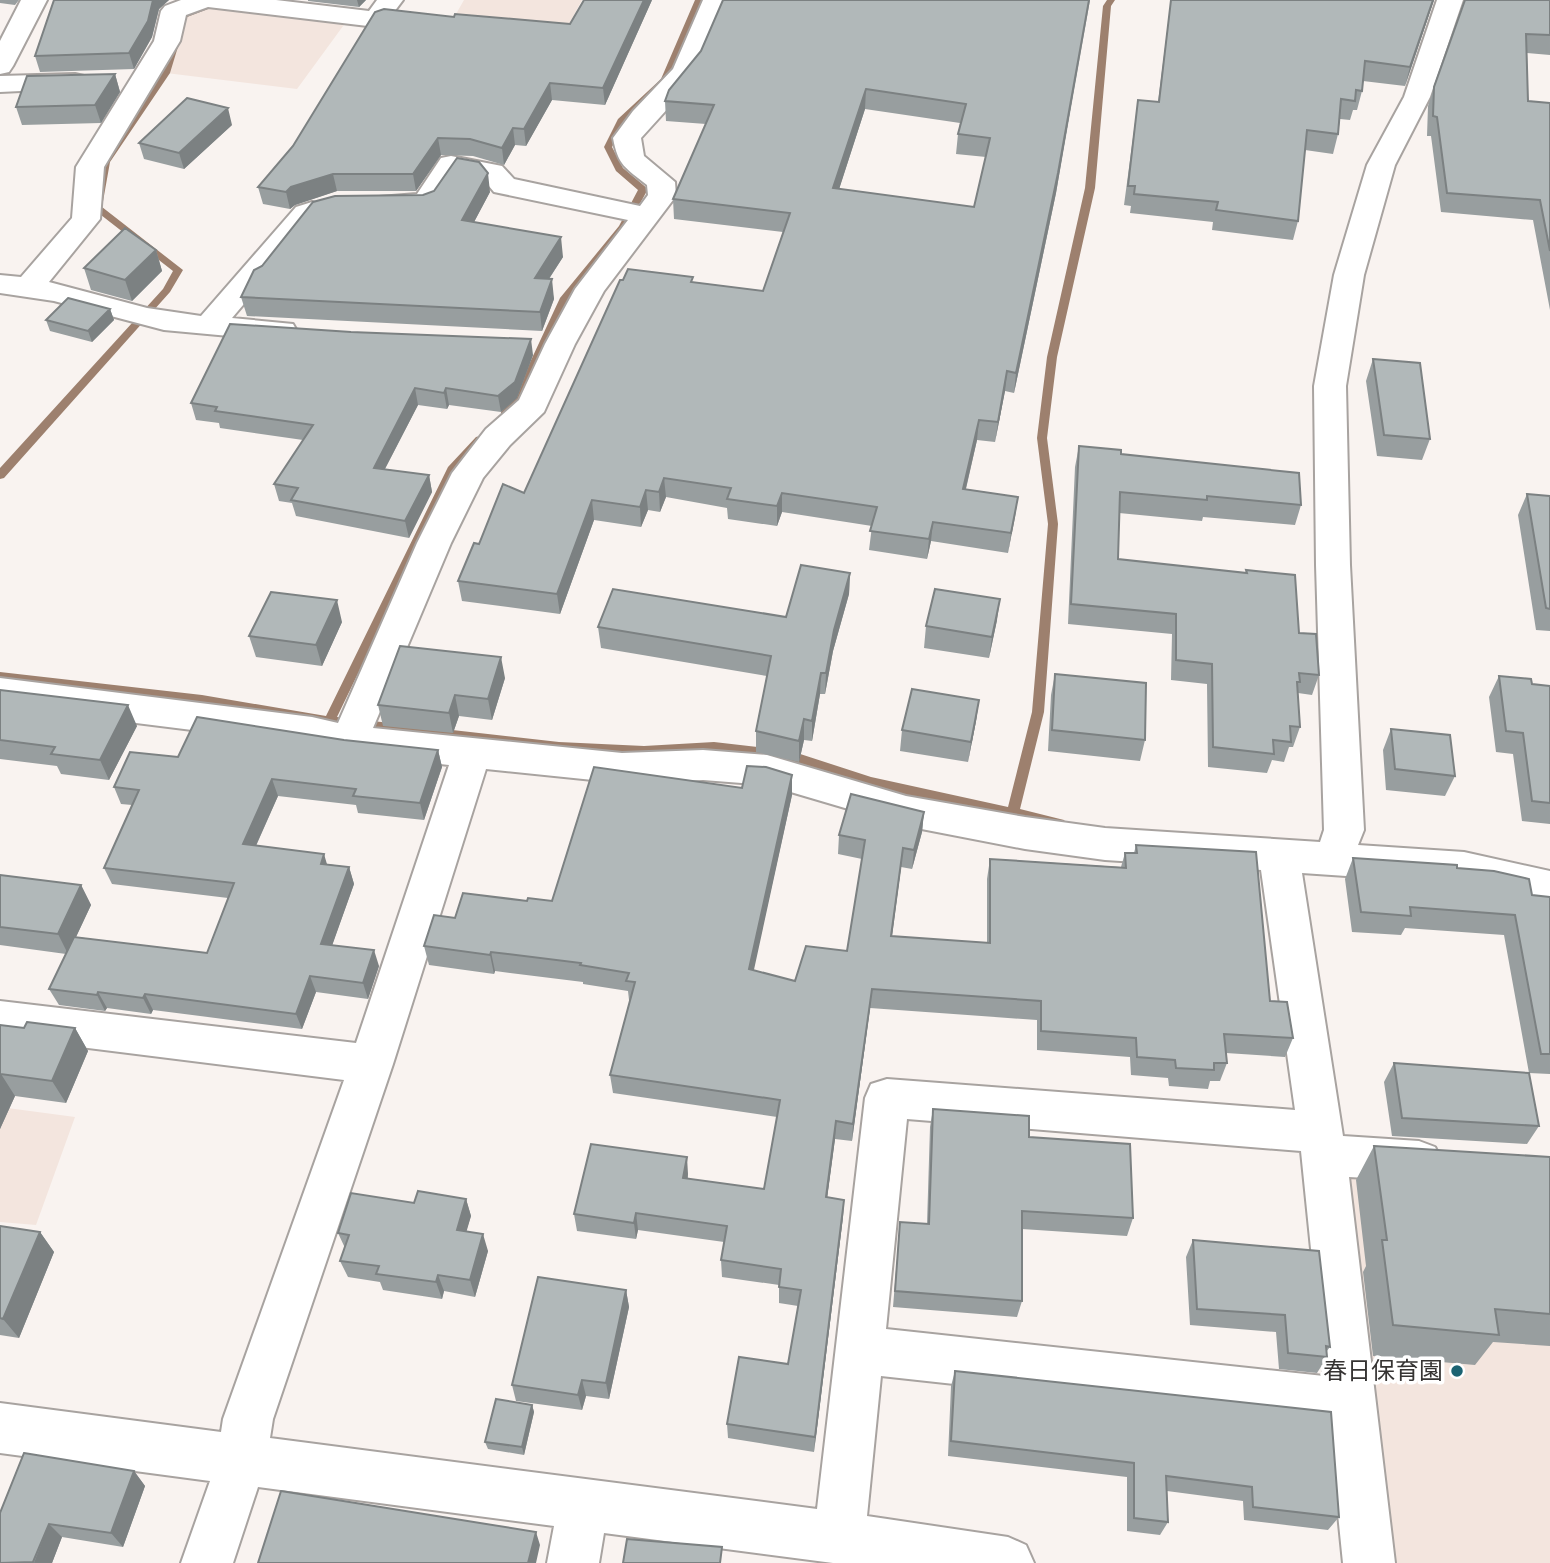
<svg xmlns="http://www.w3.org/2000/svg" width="1550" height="1563" font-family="Bitter,'Noto Sans JP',serif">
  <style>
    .built { fill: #f3e5de }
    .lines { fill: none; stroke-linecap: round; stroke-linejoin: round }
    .stream { fill: #9d806e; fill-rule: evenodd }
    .minor-casing { stroke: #a8a3a0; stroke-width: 4 }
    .minor { fill: #fff; fill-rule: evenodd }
    .wall { fill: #989e9f; fill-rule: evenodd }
    .shaded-wall { fill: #7c8182 }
    .building { fill: #b1b8b9; stroke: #7c8182; stroke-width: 2; fill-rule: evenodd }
    .poi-dot { fill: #1b6372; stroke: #fff; stroke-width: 2.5 }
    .labels { text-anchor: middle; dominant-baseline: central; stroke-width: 7; stroke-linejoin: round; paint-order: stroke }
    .near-poi-label { font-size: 24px; fill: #363433; stroke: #fff; text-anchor: end }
  </style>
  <rect width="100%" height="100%" fill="#f9f3f0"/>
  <path class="built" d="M464,0H582L567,28L456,14Z
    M205,7L346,22L297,89L166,73L183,16Z
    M0,1107L75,1117L36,1225L0,1222Z
    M1338,1163L1550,1178V1563H1389Z"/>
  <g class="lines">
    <path class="stream" d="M208,0H217L208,9L187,17L170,73L110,162L102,207L183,270L170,292L4,478L0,479V468L163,289L173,271L92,208L102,162L162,73L179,16L202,5Z
      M695,0H703L669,80L625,122L612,147L623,168L648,189L626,229L569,299L520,405L509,416H501V412L512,401L560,298L619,226L638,190L616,171L604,147L618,119L661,79Z
      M1107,0H1115L1111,6L1095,188L1057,357L1047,438L1058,524L1044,712L1020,809L1064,820L1066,823L1064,826L1060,828L871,787L791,761L714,752L644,756L559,752L329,726L202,703L0,680V672L202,695L326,716L448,467L476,437L480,436L485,439L457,469L337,717L559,742L644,746L714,742L791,751L871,777L1008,807L1032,712L1048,524L1037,438L1047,357L1085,188L1103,6Z"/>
    <defs>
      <path id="minor" d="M21,0H47L13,66L9,72L0,74V41Z
        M181,0H276L369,11L377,0H403L385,24L376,27L208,7L186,15L180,41L104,167L100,219L49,282L147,308L201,316L296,207L312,202L322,205L326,211L322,217L316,219L232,318L293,324L297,331L293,338L282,341L164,330L54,301L0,293V275L21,277L72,218L76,167L154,41L161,11L165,6Z
        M703,0H729L699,69L680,95L641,138L644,156L675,182L676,196L604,291L575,344L544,412L510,445L483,478L451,543L373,728L622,753L703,750L767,755L906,796L1025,817L1105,828L1320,842L1324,830L1316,565L1314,386L1334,275L1367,165L1404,97L1437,0H1463L1430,97L1395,165L1364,275L1346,386L1350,565L1364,830L1358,845L1464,852L1550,871V903L1464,884L1302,873L1343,1136L1419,1141L1435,1147L1442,1161L1435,1175L1419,1181L1349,1177L1395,1563H1343L1329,1425L881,1376L867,1516L1008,1537L1026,1545L1034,1563H833L604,1533L599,1563H547L554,1526L258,1487L233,1563H181L210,1481L0,1453V1403L221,1432L223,1419L344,1080L0,1037V1001L356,1043L449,765L349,754L312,745L0,706V678L312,717L338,723L417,543L452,473L486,429L519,400L545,344L575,289L628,220L494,192L483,179L459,174L436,208L389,212L379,209L375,203L379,197L417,194L441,158L451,156L502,166L514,179L640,206L648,195L647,185C626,168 618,166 613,138L633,111L673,69ZM486,769L622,783L703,780L767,785L906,826L1025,849L1105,860L1261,870L1295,1110L887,1079L871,1084L865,1098L817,1509L270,1438L273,1419L393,1064ZM907,1119L1301,1151L1324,1376L886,1329Z
        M75,74L84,76L88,82L84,88L0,92V76Z"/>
    </defs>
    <use href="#minor" class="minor-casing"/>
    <use href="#minor" class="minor"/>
  </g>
  <path class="wall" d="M0,0H19L15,5L0,3Z
    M54,0H169L159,9L152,37L134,69L40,72L35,56Z
    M308,0H366L359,7L308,1Z
    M652,0L605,105L552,100L526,146L515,145L504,165L473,156L441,155L416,191H337L295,205L290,209L263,204L258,187L454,17L570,24Z
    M723,0H1090L1056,193L1014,393L1005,391L995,442L977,440L966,489L1018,497L1008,553L931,541L927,559L869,550L872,526L782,512L777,526L728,519L727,508L666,497L660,512L648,510L641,527L594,520L560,614L462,601L458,581L479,544L524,493L694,282L763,291L783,232L674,219L673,199L706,124L666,121L665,101L701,51ZM865,109L960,123L958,134L956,154L986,157L974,207L839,189Z
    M1171,0H1434L1405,86L1363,81L1362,91L1357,110H1353L1350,120L1340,119L1338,134L1333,154L1305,150L1298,221L1293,240L1212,230L1213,222L1130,213L1131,206L1124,205L1138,100L1158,102Z
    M1550,0V55L1527,53L1528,101L1550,103V310L1533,220L1441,212L1431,136H1427L1428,106L1434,87Z
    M115,74L120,92L101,123L22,125L16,107Z
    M232,125L184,169L144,159L139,143Z
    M490,192L474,222L563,257L549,279L554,299L542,331L247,316L241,297L423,195Z
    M156,250L162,271L132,301L91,290L84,268Z
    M110,309L114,320L92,342L50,331L46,320Z
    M533,355L517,398L501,412L449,405L447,409L418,405L385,469L429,475L432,492L409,538L296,516L292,503L279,501L274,484L303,440L220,428L219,423L196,420L191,403Z
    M1373,359L1430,439L1422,460L1377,456L1366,381Z
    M1079,446L1121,454L1301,505L1295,525L1203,517L1202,521L1119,513L1118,559L1246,573V570L1299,633L1319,675L1312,695L1298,693L1300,727L1293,747H1289L1284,762L1272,760L1267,773L1208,767L1207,684L1171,680L1172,634L1068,624L1075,467Z
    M1527,494L1550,496V631L1536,630L1518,515Z
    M850,573L849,594L833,651L825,694H820L812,741L804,740L799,762L756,752V731L767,676L601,648L598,627L786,617Z
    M997,620L989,658L924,648L926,626Z
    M342,622L322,666L256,657L249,636Z
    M1055,674L1145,740L1140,761L1048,751L1051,695Z
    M1499,676L1532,684L1550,686V824L1522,821L1513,754L1496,752L1489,697Z
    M505,678L492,720L459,716L453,733L383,726L378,705Z
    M0,690L137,726L109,780L61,774L57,766L0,759Z
    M979,700L976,721L968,762L900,751L902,730Z
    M1391,729L1455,776L1445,796L1386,790L1383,750Z
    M344,740L438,750L442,767L424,820L358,813L356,805L278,796L256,846L327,864L349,867L354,884L332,945L379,966L368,999L316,992L302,1029L153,1010L151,1014L107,1008L105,1011L59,1005L49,989L66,954L0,945V875L81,885L91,905L76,937L207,953L228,898L112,884L104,868L132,805L121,804L114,787L178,757Z
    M792,775V795L753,970L795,981L847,951L862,859L838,854L839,835L924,812L922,832L912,869L901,867L892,937L987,943V879L990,859L1121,867L1125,853H1134L1136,845L1270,1001L1293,1038L1285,1057L1226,1053L1227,1063L1220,1081H1210L1208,1089L1169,1086L1168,1078L1131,1075L1130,1057L1037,1050V1020L870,1008L852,1141L835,1139L827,1198L844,1200L843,1217L814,1452L728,1438L727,1424L788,1364L798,1306L779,1303V1285L722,1277L721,1260L724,1242L638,1230L636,1239L577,1231L574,1214L688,1174V1179L764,1189L777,1117L613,1093L610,1075L630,1000H629L628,991L583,984V982L495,971L494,974L429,965L424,946L455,918L527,901H552L742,788Z
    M1353,858L1457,868L1532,895L1550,897V1074L1529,1073L1504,935L1405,928L1401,935L1352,932L1345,879Z
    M0,1025L24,1028H75L88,1051L66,1103L15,1096L0,1129Z
    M1394,1063L1539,1126L1527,1144L1392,1136L1384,1082Z
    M933,1109L1029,1137L1133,1218L1127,1236L1022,1229V1301L1017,1317L893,1307L900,1222L927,1224L930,1127Z
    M1374,1146L1550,1157V1346L1493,1342L1475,1365L1373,1356L1363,1272L1366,1266L1356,1180Z
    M466,1199L471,1216L466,1231L488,1251L475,1297L444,1291L442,1299L383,1290L380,1282L348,1277L340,1261L345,1248L338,1233L414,1203Z
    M0,1226L40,1232L54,1252L19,1338L0,1335Z
    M1193,1240L1330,1347L1326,1352L1327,1357L1317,1373L1279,1369L1276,1332L1190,1325L1186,1257Z
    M626,1290L629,1307L609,1399L586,1396L582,1410L516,1401L512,1385Z
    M955,1371L1339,1517L1328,1530L1244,1520L1243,1501L1167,1491L1168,1522L1160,1535L1127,1531V1477L948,1456L951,1386Z
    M532,1405L534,1412L524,1455L488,1449L485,1442Z
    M134,1471L145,1486L123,1547L62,1537L52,1563H0V1513Z"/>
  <path class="shaded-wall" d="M153,0H169L159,9L152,37L134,69L129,53Z
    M357,0H366L359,7Z
    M644,0H652L605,105L603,88Z
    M1089,0L1056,193L1014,393L1016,373Z
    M1433,0H1434L1405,86L1410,67Z
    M115,74L120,92L101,123L95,105Z
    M550,83L552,100L526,146L524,129Z
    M866,89L865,109L833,208V188Z
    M228,108L232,125L184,169L179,153Z
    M513,128L515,145L504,165L502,148Z
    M438,138L441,155L416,191L413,174Z
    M488,173L490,192L465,239L462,220Z
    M333,174L337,191L295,205L290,209L286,192L291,187Z
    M561,237L563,257L537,297L535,278Z
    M156,250L162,271L132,301L125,280Z
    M552,279L554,299L542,331L540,312Z
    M110,309L114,320L92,342L88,331Z
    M531,339L533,355L517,398L501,412L498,396Z
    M1007,371L1005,391L995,442L998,422Z
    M415,388L418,405L377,484L374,468Z
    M446,388L449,405L447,409L444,393Z
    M979,420L977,440L961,509L963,489Z
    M429,475L432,492L409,538L405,521Z
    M664,478L666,497L660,512L659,492Z
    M646,490L648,510L641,527L640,507Z
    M782,493V512L777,526V506Z
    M1018,497L1015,517L1008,553L1011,533Z
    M592,500L594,520L560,614L557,594Z
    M933,522L931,541L927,559L929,539Z
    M850,573L849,594L833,651L825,694L826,673L834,630Z
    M1000,599L997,620L989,658L992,637Z
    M337,600L342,622L322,666L316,645Z
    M501,657L505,678L492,720L488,699Z
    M821,673L820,694L812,741V721Z
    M455,695L459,716L453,733L449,713Z
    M979,700L976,721L968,762L971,742Z
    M128,705L137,726L109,780L100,760Z
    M804,719V740L799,762V741Z
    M438,750L442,767L424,820L420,803Z
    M792,775V795L750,988L749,969Z
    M272,779L278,796L249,861L243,844Z
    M924,812L922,832L912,869L914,850Z
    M903,848L901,867L889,956L891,936Z
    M324,854L329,871L321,864Z
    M349,867L354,884L327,960L321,944Z
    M81,885L91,905L68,954L58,934Z
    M374,950L379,966L368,999L363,983Z
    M491,952L495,971L494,974L490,955Z
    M310,976L316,992L302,1029L296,1014Z
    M872,989L870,1008L852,1141L853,1124Z
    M98,992L107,1008L105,1011L97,995Z
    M145,994L153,1010L151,1014L143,998Z
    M75,1028L88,1051L66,1103L52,1081Z
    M1,1074L15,1096L0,1129V1076Z
    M836,1121L835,1139L825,1214L826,1197Z
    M687,1157L688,1174L684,1195L683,1178Z
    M466,1199L471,1216L462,1247L457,1230Z
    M844,1200L843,1217L814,1452L815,1437Z
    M636,1213L638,1230L636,1239L634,1223Z
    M40,1232L54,1252L19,1338L3,1319Z
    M483,1234L488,1251L475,1297L470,1280Z
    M438,1275L444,1291L442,1299L436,1282Z
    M626,1290L629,1307L609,1399L606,1383Z
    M582,1380L586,1396L582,1410L578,1395Z
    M532,1405L534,1412L524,1455L522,1447Z
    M134,1471L145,1486L123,1547L111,1533Z
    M49,1524L62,1537L52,1563H34Z
    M536,1532L540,1545L536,1563H528Z"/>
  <path class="building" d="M54,0H153L148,21L129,53L35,56Z
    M584,0H644L603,88L550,83L524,129L513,128L502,148L470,139L438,138L413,174H333L291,187L286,192L258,187L293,146L375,12L384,9L454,17L455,14L570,24Z
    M723,0H1089L1058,173L1016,373L1007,371L998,422L979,420L963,489L1018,497L1011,533L933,522L929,539L870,531L877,507L782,493L777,506L727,499L731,488L664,478L659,492L646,490L640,507L592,500L557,594L458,581L474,543L479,544L503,484L524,493L620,280H623L628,269L693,277L691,282L763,291L790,213L673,199L714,105L665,101L669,90L701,51ZM866,89L966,104L958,134L990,138L974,207L833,188Z
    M1171,0H1433L1410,67L1365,61L1362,91L1356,90L1355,101L1341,99L1338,134L1307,130L1298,221L1216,210L1218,202L1134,194L1135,186H1128L1138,100L1159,102Z
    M1465,0H1550V35L1526,34L1528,101L1550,103V251L1540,200L1447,193L1437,117L1433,116L1434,87Z
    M115,74L95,105L16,107L27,76Z
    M187,98L228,108L179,153L139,143Z
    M457,158L479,162L488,173L462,220L561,237L535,278L552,279L540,312L241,297L254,270L262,266L313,202L335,196L423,195L434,191Z
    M125,228L156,250L125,280L84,268Z
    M68,298L110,309L88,331L46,320Z
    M230,324L351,332L531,339L515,382L498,396L446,388L444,393L415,388L374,468L429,475L405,521L291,500L298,488L274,484L313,425L215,411L217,407L191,403Z
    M1373,359L1420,363L1430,439L1384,435Z
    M1079,446L1121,450V454L1299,473L1301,505L1207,496V500L1120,492L1118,559L1247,573L1246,570L1295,575L1299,633L1316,634L1319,675L1299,673L1300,682H1297L1300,727L1290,726L1291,742L1273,740L1274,754L1213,747L1212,664L1176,660V614L1071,604Z
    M1527,494L1550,496V609L1546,608Z
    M801,565L850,573L834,630L826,673H821L812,721L804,719L799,741L756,731L771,656L598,627L613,589L786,617Z
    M935,589L1000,599L992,637L926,626Z
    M271,592L337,600L316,645L249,636Z
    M400,646L501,657L488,699L455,695L449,713L378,705Z
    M1055,674L1146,683L1145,740L1052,730Z
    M1499,676L1531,679L1532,684L1550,686V803L1532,801L1523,733L1506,731Z
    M912,689L979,700L971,742L902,730Z
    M0,690L128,705L100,760L51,754L55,747L0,740Z
    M197,717L344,740L438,750L420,803L353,796L356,789L272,779L243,844L324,854L321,864L349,867L321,944L374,950L363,983L310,976L296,1014L145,994L143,998L98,992L97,995L49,989L74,937L207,953L234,883L104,868L139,790L114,787L130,752L178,757Z
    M1391,729L1450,735L1455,776L1395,769Z
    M747,766L766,767L792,775L749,969L795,981L806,946L847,951L865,840L839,835L851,794L924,812L914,850L903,848L891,936L990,943V859L1126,868L1125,853H1137L1136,845L1256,852L1270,1001L1287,1002L1293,1038L1224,1034L1227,1063H1214V1070L1176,1068L1175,1060L1137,1057L1136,1038L1041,1031V1001L872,989L853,1124L836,1121L826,1197L844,1200L815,1437L727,1424L739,1357L788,1364L801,1290L779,1287L781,1269L721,1260L727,1226L636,1213L634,1223L574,1214L591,1144L687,1157L683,1178L764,1189L780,1100L610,1075L635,982L626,981L629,973L580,965L581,963L491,952L490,955L424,946L434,915L455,918L463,893L527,901L528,898L552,901L594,767L742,788Z
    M1353,858L1457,865V868L1494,871L1529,879L1532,895L1550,897V1054H1541L1515,915L1410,907L1411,916L1361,912Z
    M0,875L81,885L58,934L0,927Z
    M27,1022L75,1028L52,1081L1,1074L0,1076V1025L24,1028Z
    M1394,1063L1529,1073L1539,1126L1402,1118Z
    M933,1109L1029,1116V1137L1130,1144L1133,1218L1022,1211V1301L895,1291L900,1222L929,1224Z
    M1374,1146L1550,1157V1314L1495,1309L1499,1335L1393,1325L1382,1240H1387Z
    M418,1191L466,1199L457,1230L483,1234L470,1280L438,1275L436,1282L376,1274L379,1266L340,1261L349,1235L338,1233L351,1193L414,1203Z
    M0,1226L40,1232L3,1319L0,1318Z
    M1193,1240L1319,1251L1330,1347L1326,1346L1327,1357L1288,1353L1285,1315L1197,1309Z
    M538,1277L626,1290L606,1383L582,1380L578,1395L512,1385Z
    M955,1371L1331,1412L1339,1517L1253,1507L1252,1487L1166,1476L1168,1522L1134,1518V1463L951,1441Z
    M496,1399L532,1405L522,1447L485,1442Z
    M24,1453L134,1471L111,1533L49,1524L33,1562L0,1563V1513Z
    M281,1491L536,1532L528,1563H258Z
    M627,1539L722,1547L720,1563H623Z"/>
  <circle class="poi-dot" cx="1457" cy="1371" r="7"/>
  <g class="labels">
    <g class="near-poi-label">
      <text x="1443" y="1371">春日保育園</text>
    </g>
  </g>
</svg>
